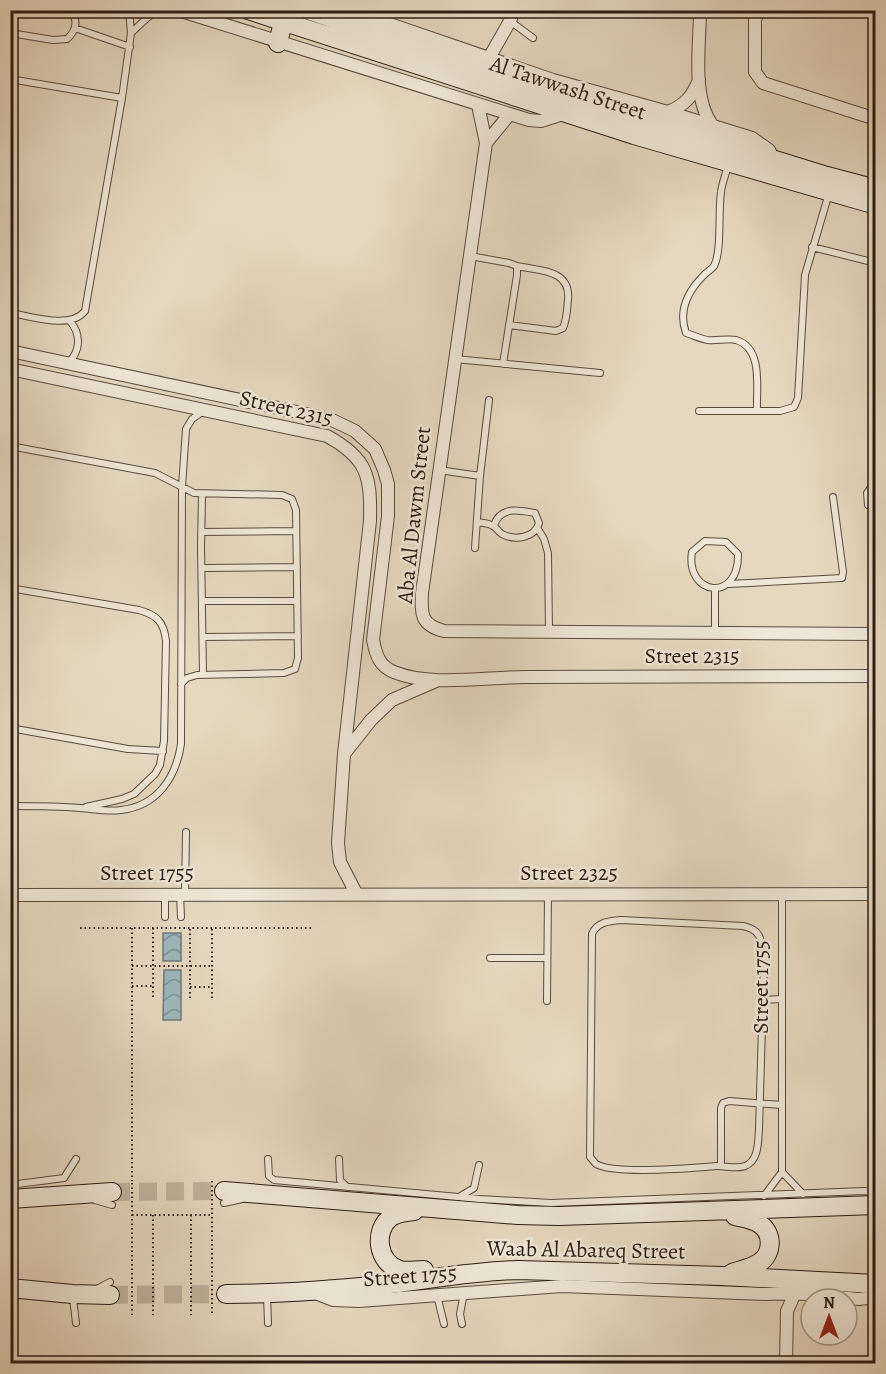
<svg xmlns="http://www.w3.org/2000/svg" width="886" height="1374" font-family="Alegreya,serif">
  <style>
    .water { fill: url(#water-waves); stroke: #6f787a; stroke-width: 1.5 }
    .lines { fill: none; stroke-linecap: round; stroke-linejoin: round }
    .secondary-tunnel { stroke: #c0b29e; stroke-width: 18; stroke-dasharray: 18 9; stroke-linecap: butt }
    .lane-casing { stroke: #5a4b3f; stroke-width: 8 }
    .street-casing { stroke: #5a4b3f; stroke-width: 14 }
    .secondary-casing { stroke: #2b1c14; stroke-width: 20 }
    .path { stroke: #2b1c14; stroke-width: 2; stroke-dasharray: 1.5 3; stroke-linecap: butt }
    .lane { stroke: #eee6d6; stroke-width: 6 }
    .street { stroke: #eee6d6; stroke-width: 12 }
    .secondary { stroke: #eee6d6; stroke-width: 18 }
    .path-bridge { stroke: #2b1c14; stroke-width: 2; stroke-dasharray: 1.5 3; stroke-linecap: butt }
    .labels { text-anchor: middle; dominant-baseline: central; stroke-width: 5; stroke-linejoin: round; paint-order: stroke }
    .street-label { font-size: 22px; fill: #2b1c14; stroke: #eee6d6 }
  </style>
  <defs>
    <pattern id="water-waves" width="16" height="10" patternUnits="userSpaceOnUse" patternTransform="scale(1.5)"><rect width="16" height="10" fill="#9cb6be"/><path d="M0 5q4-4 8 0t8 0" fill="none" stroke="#7f9399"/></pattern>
  </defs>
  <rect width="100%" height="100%" fill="#e5d8c0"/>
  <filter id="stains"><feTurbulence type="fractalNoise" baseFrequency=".00333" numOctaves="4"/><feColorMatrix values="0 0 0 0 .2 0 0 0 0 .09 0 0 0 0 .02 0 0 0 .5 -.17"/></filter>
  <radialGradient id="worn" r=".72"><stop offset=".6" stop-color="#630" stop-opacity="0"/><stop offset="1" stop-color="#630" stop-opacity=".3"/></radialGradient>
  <path class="water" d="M163,933H181V961H163Z
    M164,970H181V1020H163Z"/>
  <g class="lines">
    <path class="secondary-tunnel" d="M112,1192L224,1191
      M110,1295L226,1294"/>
    <defs>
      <path id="lane" d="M510,21L533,38
        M75,28L130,47
        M132,32L147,18L158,10
        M10,33L53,40L67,39C76,31 79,20 70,10
        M10,79L122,98L85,311C70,330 31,316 10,313
        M122,98L131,33L129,10
        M728,165C726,174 722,183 721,192C718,211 722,251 714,266C712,269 707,272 704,275C688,291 678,311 686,333C693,335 701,339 708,340C717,341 728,338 736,340C764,348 756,390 757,411H780L794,407L798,398L805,275L829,193
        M812,247L876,263
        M470,256L509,263L517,266V275L503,364
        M509,325L556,331L563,328C567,319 567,310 568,300C571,269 540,271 517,266
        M455,359L600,373
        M68,363C81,351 81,334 70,321
        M699,411H757
        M10,446L155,473L194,493L282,495L292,499L296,510L298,658L295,669L284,673L197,675L187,678L181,684
        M439,470L480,476L475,548
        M480,476L489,400
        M202,494L201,548L203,674
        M868,505L867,493L876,481
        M477,522C481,523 487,523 491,525C496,526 497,531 502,534C515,541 535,538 539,523L535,513C518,510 501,506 494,525
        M538,529L544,539L548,553L549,632
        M202,532L296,531
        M705,541L726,542L738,554C739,604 685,595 692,552Z
        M203,568L297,567
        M729,584L842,578L843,572L833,497
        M10,588L139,610C157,615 164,622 166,641L164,741L160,765L155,774L134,794L122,799L86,807
        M203,601H297
        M715,632V589
        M203,637L298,636
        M10,728L128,749L163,751
        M10,806C33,806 57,806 80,808C94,809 107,812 121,810C157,806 176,778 181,744L182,487L186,429L192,419L202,412
        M180,894L181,917
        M185,894L186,832
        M165,895V917
        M621,920L743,926C762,930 761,940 764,957L759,1129C758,1141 759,1161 745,1166C738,1169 726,1166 717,1166C694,1168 615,1175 596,1164C594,1162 592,1159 590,1157L592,934C597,922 609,921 621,920Z
        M490,958H547
        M762,1000L782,999
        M547,1001L548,895
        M268,1159L269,1176L274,1180L480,1199L551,1203L864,1191L876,1193
        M339,1159L340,1180L347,1187
        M721,1166V1108L723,1103L729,1101L782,1105
        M782,1172L803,1194
        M10,1185L64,1178L76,1159
        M764,1196L782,1172V895
        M459,1197L474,1188L479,1165
        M95,1200L112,1205
        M224,1203L242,1199
        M97,1289L110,1282
        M437,1295L444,1324
        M267,1296L268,1323
        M73,1298L76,1323
        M462,1324L460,1314L464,1293"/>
      <path id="street" d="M178,10L529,120L541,121L566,113
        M349,10L553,80L668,112L752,138L769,150L774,160
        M700,10C700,45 691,98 713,126
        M759,10L755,20V72L763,83L876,119
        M489,58L510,21L514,10
        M478,105L486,143L422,593C421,615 421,625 444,631L876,634
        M668,112C685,105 692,97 699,80
        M486,143L509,115
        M10,351L330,419L355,431L375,449L384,470L388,484V516L373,640C376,655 379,666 394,672C429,687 486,677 525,677C642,677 759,677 876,676
        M10,369L327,436C368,458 371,477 370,521L344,754L338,843L340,862L356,893
        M344,754L371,720L392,700L436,681
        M10,895L876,894
        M315,1293L333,1300L359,1301L562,1286L766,1294L795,1293L859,1299L876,1297
        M786,1364L787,1311L795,1293"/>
      <path id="secondary" d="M248,10L634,135L876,205
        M308,10L482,70L827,176L876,189
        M278,43L283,22
        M224,1191L518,1215L559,1216L876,1205
        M10,1199L112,1192
        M414,1211C406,1212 398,1212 391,1217C373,1230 377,1263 400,1270C407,1272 416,1270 424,1270
        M732,1273C741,1270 751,1268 759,1263C773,1254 774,1232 758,1223C752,1219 743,1218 735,1216
        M10,1288L72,1294L110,1295
        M226,1294C278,1294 330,1290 381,1285C427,1280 472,1271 518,1270L722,1276L876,1284"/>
    </defs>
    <use href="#lane" class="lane-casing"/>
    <use href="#street" class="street-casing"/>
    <use href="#secondary" class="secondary-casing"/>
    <path class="path" d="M80,928H313
      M132,928V1181
      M153,928V1000
      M190,929V1001
      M212,929V1001
      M132,966H212
      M132,986H153
      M190,987H212
      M132,1215H212"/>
    <use href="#lane" class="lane"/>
    <use href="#street" class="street"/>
    <use href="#secondary" class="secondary"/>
    <path class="path-bridge" d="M212,1181V1315
      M153,1215V1315
      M191,1215V1315
      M132,1315V1181"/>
  </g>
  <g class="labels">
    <g class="street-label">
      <text transform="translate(568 88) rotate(18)">Al Tawwash Street</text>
      <text transform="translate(286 408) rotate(13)">Street 2315</text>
      <text transform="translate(414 515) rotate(-84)">Aba Al Dawm Street</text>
      <text x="692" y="656">Street 2315</text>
      <text x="147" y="873">Street 1755</text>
      <text x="569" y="873">Street 2325</text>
      <text transform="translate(761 987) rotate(-90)">Street 1755</text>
      <text transform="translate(586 1250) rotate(1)">Waab Al Abareq Street</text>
      <text transform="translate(410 1276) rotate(-4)">Street 1755</text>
    </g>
  </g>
  <rect width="886" height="1374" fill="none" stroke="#e5d8c0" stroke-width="36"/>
  <rect x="12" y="12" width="862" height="1350" fill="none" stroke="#2b1c14" stroke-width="3"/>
  <rect x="18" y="18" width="850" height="1338" fill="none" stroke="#2b1c14" stroke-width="1.5"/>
  <g transform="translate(829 1317)"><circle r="28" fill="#eee6d6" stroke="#a09588" stroke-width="1.5"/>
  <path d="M0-4.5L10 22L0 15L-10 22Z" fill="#8f2418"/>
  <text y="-9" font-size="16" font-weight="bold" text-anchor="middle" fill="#2b1c14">N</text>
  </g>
  <rect width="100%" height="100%" filter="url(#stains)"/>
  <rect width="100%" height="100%" fill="url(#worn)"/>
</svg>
